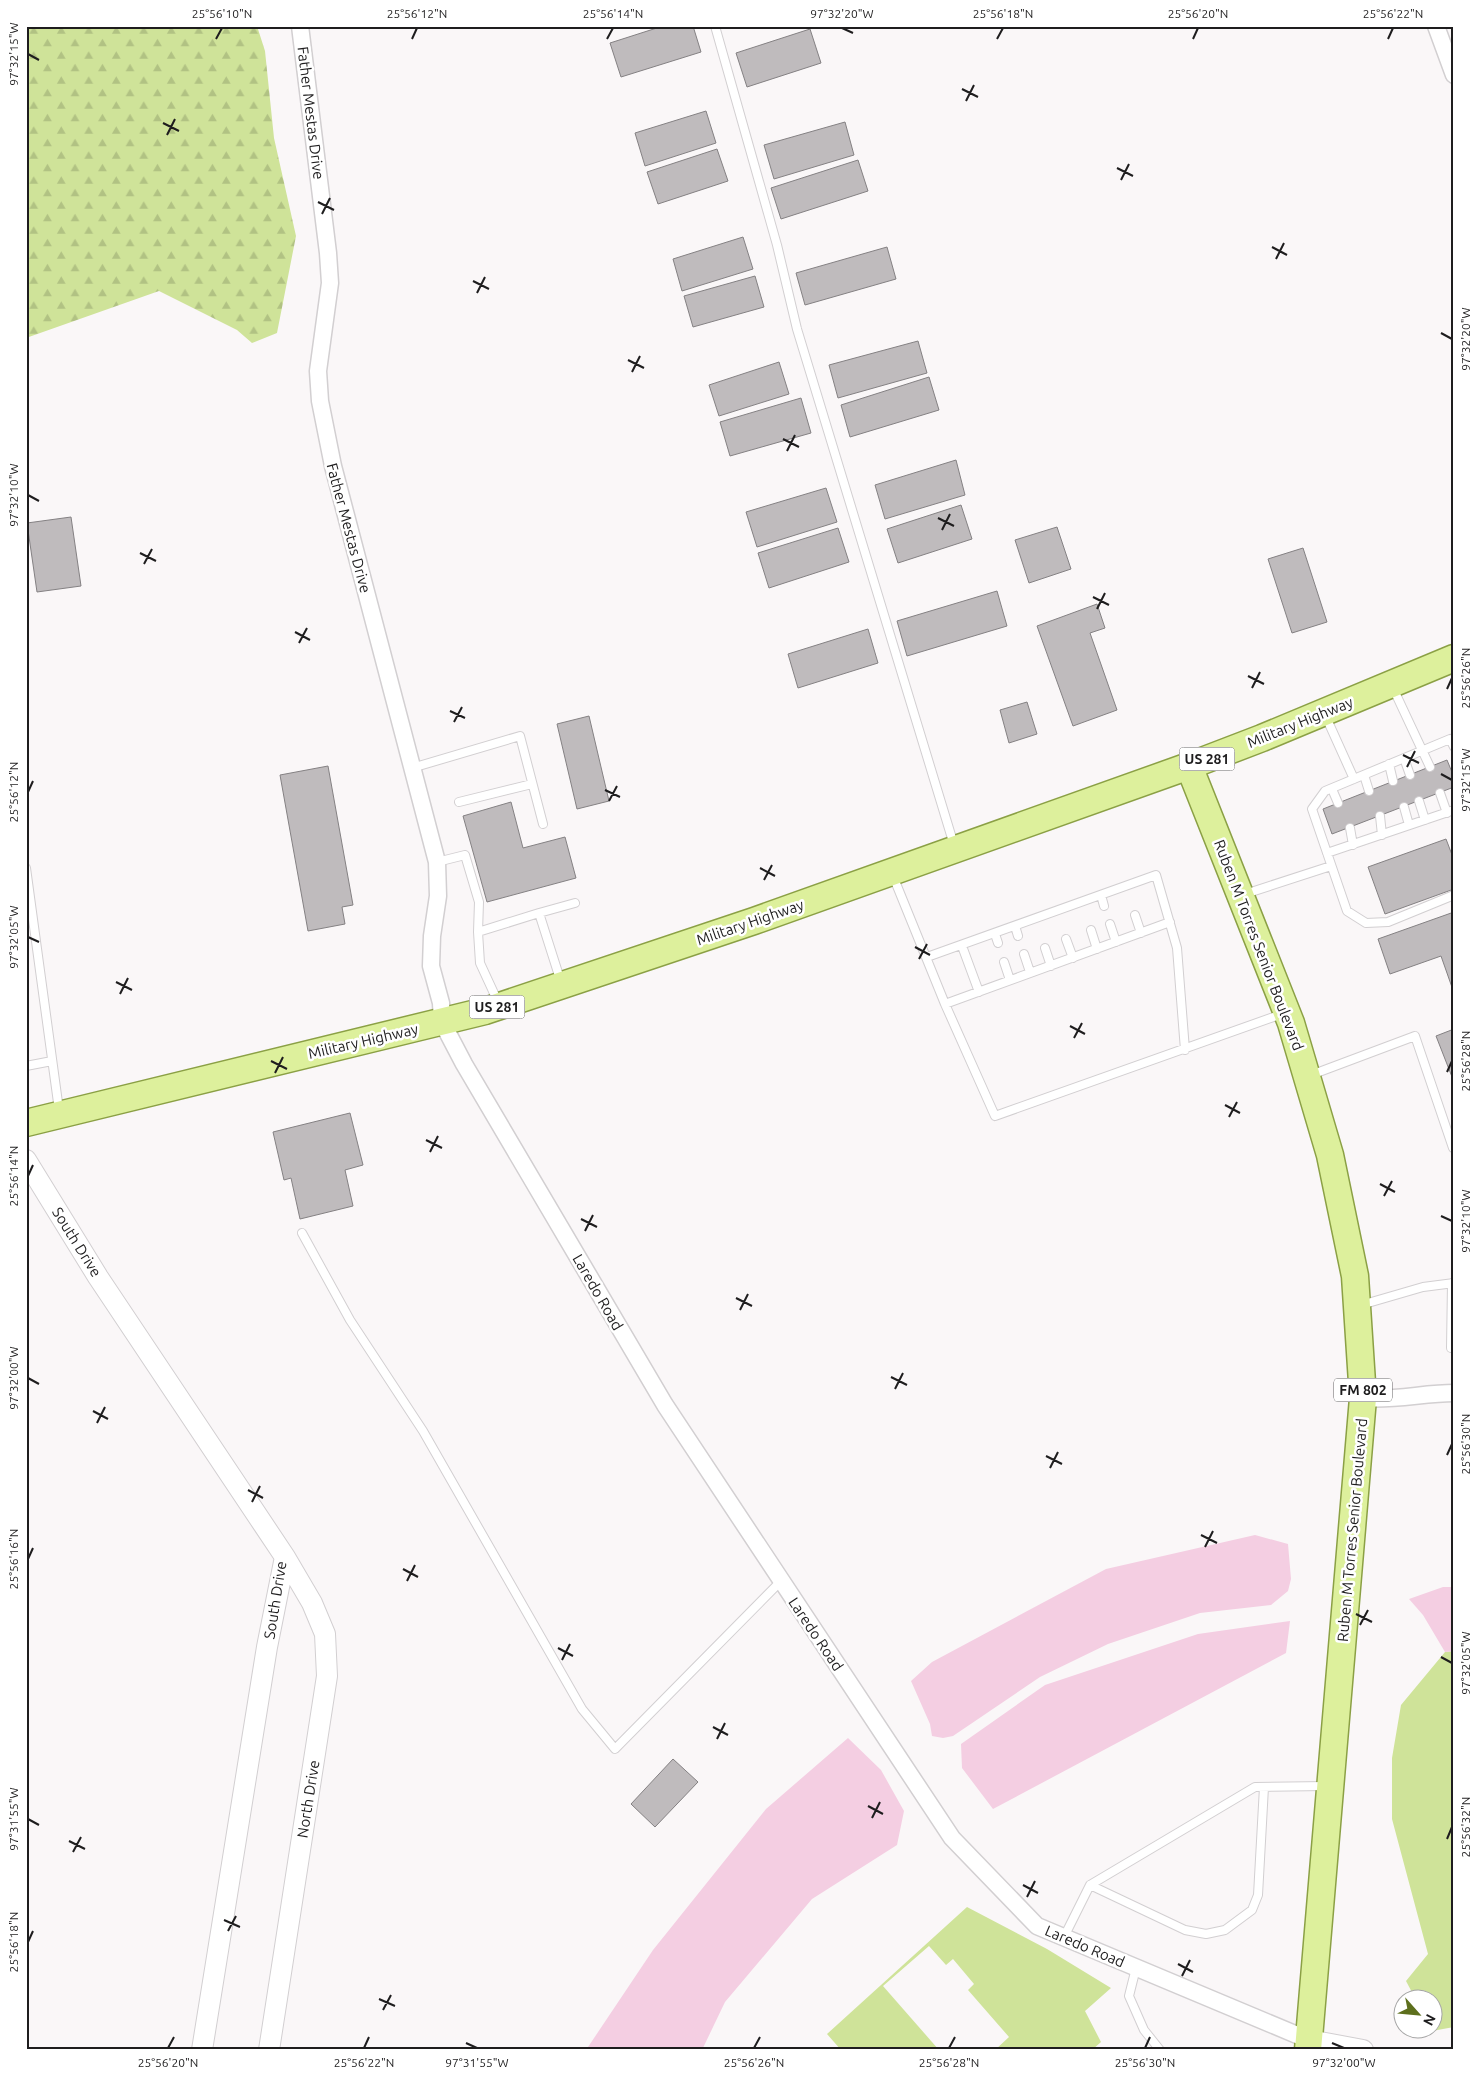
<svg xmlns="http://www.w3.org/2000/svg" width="1480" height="2076" font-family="Ubuntu,sans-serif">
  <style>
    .grass { fill: #cfe399 }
    .forest { fill: url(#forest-firs) }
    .water { fill: #f4cee2 }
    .building { fill: #bfbbbd; stroke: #848183 }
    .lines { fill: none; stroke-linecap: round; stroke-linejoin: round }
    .service-casing { stroke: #d2cfd1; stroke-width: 10 }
    .minor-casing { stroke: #d2cfd1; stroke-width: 19 }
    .tertiary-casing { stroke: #d2cfd1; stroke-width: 22 }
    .primary-casing { stroke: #8ba045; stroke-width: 29 }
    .service { stroke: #fff; stroke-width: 8 }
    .minor { stroke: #fff; stroke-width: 16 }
    .tertiary { stroke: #fff; stroke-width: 20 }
    .primary { stroke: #ddf09c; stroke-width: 26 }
    .ticks { fill: none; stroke: #1e1d1e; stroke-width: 2 }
    .labels { text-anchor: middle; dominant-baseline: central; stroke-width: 5; stroke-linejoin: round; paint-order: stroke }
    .shield { fill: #fff; stroke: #626162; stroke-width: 1 }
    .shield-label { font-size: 14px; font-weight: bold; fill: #1e1d1e }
    .street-label { font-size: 15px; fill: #1e1d1e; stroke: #fff }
    .neatline { fill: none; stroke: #1e1d1e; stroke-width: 2 }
    .ticks-label { font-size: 12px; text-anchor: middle; fill: #1e1d1e }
  </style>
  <defs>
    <pattern id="forest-firs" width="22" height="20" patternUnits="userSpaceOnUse" patternTransform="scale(1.25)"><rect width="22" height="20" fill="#cfe399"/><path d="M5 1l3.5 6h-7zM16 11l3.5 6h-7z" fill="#b1c283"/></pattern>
  </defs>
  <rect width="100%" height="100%" fill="#faf7f8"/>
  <path class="grass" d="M1454,1651V2027L1432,2031V1998H1415L1406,1981L1428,1954L1392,1819V1758L1401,1705L1445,1652Z
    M967,1907L1047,1949L1111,1988L1085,2011L1101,2042L1092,2050H995L1009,2037L968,1990L974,1984L953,1959L946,1965L929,1946L883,1986L939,2050H841L827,2034Z"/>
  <path class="forest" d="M26,26H257L265,51L274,138L296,236L277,333L252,343L237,330L159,291L26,338Z"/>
  <path class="water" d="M1255,1535L1288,1544L1291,1579L1288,1591L1271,1605L1200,1613L1108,1644L1040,1677L953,1736L943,1738L932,1736L930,1724L911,1681L932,1662L1106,1569Z
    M1443,1587H1454V1651L1445,1652L1423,1615L1409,1599Z
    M1290,1621L1286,1653L993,1809L962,1768L961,1744L1045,1685L1198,1634Z
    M848,1738L881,1770L904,1811L897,1845L812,1899L725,2002L702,2050H586L653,1950L766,1809Z"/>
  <path class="building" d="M663,26H693L701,52L621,77L610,43Z
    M810,29L821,63L747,87L736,53Z
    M706,111L716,143L645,166L635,133Z
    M845,122L854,155L774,179L764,145Z
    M717,149L728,181L658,204L647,172Z
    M858,160L868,191L781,219L771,188Z
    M743,237L753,269L682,291L673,259Z
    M887,247L896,279L805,305L796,273Z
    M755,276L764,307L693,327L684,296Z
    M918,341L927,373L838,398L829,365Z
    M779,362L789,394L719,416L709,385Z
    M929,377L939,410L850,437L841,405Z
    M801,398L811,433L730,456L720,422Z
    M956,460L965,495L885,519L875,485Z
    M826,488L837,522L757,547L746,512Z
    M961,505L972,539L898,563L887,529Z
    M71,517L81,586L37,592L27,523Z
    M1057,527L1071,569L1029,583L1015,540Z
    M838,528L849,562L769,588L758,553Z
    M1303,548L1327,622L1292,633L1268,559Z
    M997,591L1007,626L907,656L897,621Z
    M1097,604L1105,628L1090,633L1117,710L1073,726L1037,626Z
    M868,629L878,663L798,688L788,654Z
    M1027,702L1037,734L1009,743L1000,710Z
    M589,716L609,801L577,809L557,724Z
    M1447,760L1454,777V787L1332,834L1323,809Z
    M328,766L353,905L342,907L345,924L308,931L280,775Z
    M511,802L523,848L565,837L576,878L487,902L463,816Z
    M1446,839L1454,860V889L1385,914L1368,867Z
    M1454,912V993L1441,956L1390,974L1378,939Z
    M1454,1029V1082L1436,1036Z
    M350,1113L363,1165L345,1170L353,1206L300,1219L291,1178L284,1180L273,1132Z
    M673,1759L698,1782L655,1827L631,1804Z"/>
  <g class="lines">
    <defs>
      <path id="service" d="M715,26L777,245L797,329L954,845
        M1393,688L1430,767
        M1326,717L1354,779
        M1454,747L1450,739L1325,791L1312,809L1347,911L1366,923L1388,922L1454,895
        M1404,758L1410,775
        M1389,764L1393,781
        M412,768L520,736L543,824
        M1364,775L1369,791
        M1332,789L1338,803
        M1440,793L1447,813
        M1419,801L1425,820
        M459,802L532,784
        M1404,807L1409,825
        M1380,816L1382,835
        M1350,828L1353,845
        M1327,853L1454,810
        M437,862L465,855L479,902L478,932L539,913L561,982
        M26,868L59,1110
        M893,876L945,1004L995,1116L1282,1014
        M1245,894L1331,866
        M1101,895L1104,906
        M539,913L575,903
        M1135,915L1141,933
        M1110,924L1116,942
        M1015,926L1018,936
        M1091,930L1097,949
        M478,932L480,963L498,1002
        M995,934L998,943
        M1066,939L1073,958
        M962,946L979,992
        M1045,948L1051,966
        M1024,954L1030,972
        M927,957L1156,875L1177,948L1185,1050
        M1004,962L1010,980
        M945,1004L1170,922
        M26,1066L52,1061
        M1311,1075L1415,1036L1453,1148
        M302,1233L350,1320L423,1431L582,1709L615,1749L781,1581
        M1361,1305L1423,1287L1454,1283
        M1451,1348L1452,1283
        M1090,1885L1185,1930L1206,1934L1225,1930L1252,1910L1258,1895L1264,1787
        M1064,1937L1090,1885L1255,1787L1326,1786
        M1136,1968L1129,1996L1144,2030L1160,2050"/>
      <path id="minor" d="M300,26L328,253L330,283L318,371L320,401L333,466L437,862L438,896L432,936L431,966L441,1003L442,1022L464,1064L665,1405L952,1838L1037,1926L1309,2040
        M1436,26L1454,75
        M1363,1398C1393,1401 1424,1393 1454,1393"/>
      <path id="tertiary" d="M26,1160L98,1277L285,1557L312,1603L325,1634L327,1676L269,2050
        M1309,2040L1363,2050
        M202,2050L267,1647L285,1557"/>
      <path id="primary" d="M1189,766L1291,1023L1330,1155L1355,1276L1363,1398L1308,2050
        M26,1123L485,1011L754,921L1189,766L1262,738L1454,658"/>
    </defs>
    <use href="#service" class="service-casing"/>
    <use href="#minor" class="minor-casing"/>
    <use href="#tertiary" class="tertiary-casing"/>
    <use href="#primary" class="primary-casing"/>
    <use href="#service" class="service"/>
    <use href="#minor" class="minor"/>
    <use href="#tertiary" class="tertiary"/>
    <use href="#primary" class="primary"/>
  </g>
  <path class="ticks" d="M842,28L853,33M216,39L222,28M412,39L417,28M607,39L613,28M997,39L1003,28M1193,39L1198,28M1388,39L1393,28M28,54L39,60M962,89L978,97M966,101L974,85M163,123L179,131M167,135L175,119M1117,168L1133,176M1121,180L1129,164M318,202L334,210M322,214L330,198M1272,247L1287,255M1276,259L1284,243M473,281L489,289M477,293L485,277M1441,333L1452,339M628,360L644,368M632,372L640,356M783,439L799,447M787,451L795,435M28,495L39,501M938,518L954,526M942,530L950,514M140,553L156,561M144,564L152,549M1093,597L1109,605M1097,609L1105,593M295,632L310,640M299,643L307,628M1248,676L1264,684M1252,688L1260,672M1447,689L1452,678M450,711L465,718M454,722L462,707M1403,755L1419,763M1407,767L1415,751M1441,774L1452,780M605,790L620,797M28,792L33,781M609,801L617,786M760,868L775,876M764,880L772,865M28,937L39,942M915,947L930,955M919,959L927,944M116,982L132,990M120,994L128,978M1070,1026L1085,1034M1074,1038L1082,1023M271,1061L287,1069M1447,1072L1452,1061M275,1073L283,1057M1225,1105L1240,1113M1229,1117L1237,1102M426,1140L442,1148M430,1152L438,1136M28,1176L33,1165M1380,1184L1395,1192M1384,1196L1392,1181M1441,1216L1452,1221M581,1219L597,1227M585,1231L593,1215M736,1298L752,1306M740,1310L748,1294M891,1377L907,1385M28,1378L39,1384M895,1389L903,1373M93,1411L108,1419M97,1423L105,1407M1447,1455L1452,1444M1046,1456L1062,1464M1050,1468L1058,1452M248,1490L263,1498M252,1502L260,1486M1201,1535L1217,1543M1205,1547L1213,1531M28,1559L33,1548M403,1569L418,1577M407,1581L415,1565M1356,1614L1372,1622M1360,1625L1368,1610M558,1648L573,1656M1441,1657L1452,1663M562,1660L570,1644M713,1727L728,1735M717,1739L725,1723M868,1806L883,1814M872,1818L880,1802M28,1819L39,1825M1447,1839L1452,1827M69,1841L85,1849M73,1852L81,1837M1023,1885L1038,1893M1027,1897L1035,1881M224,1920L240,1927M228,1931L236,1916M28,1942L33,1931M1178,1964L1193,1972M1182,1976L1190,1960M379,1999L395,2006M383,2010L391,1995M466,2043L477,2048M1332,2043L1344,2048M168,2048L174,2037M364,2048L369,2037M754,2048L760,2037M949,2048L955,2037M1145,2048L1150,2037"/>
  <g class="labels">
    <g class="shield">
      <rect x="1179.5" y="747.5" width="55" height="23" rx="4"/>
      <rect x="469.5" y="995.5" width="55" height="23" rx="4"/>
      <rect x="1334" y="1378.5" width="58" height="23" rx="4"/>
    </g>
    <g class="shield-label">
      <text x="1207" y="759">US 281</text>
      <text x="497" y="1007">US 281</text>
      <text x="1363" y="1390">FM 802</text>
    </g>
    <g class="street-label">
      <text transform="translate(311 113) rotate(83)">Father Mestas Drive</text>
      <text transform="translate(349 528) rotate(75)">Father Mestas Drive</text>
      <text transform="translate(1300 722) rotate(-22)">Military Highway</text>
      <text transform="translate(750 922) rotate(-19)">Military Highway</text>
      <text transform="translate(1259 945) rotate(69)">Ruben M Torres Senior Boulevard</text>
      <text transform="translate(363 1041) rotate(-13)">Military Highway</text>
      <text transform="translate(77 1242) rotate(58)">South Drive</text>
      <text transform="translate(598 1292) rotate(60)">Laredo Road</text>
      <text transform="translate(1352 1530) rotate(-85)">Ruben M Torres Senior Boulevard</text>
      <text transform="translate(275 1600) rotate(-81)">South Drive</text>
      <text transform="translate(816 1634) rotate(56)">Laredo Road</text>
      <text transform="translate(308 1799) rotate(-81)">North Drive</text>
      <text transform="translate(1085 1946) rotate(23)">Laredo Road</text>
    </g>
  </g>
  <rect width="1480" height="2076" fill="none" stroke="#ffffff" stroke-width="55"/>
  <g transform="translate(1418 2014) rotate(117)"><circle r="24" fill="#ffffff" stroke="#a5a5a5"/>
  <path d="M0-4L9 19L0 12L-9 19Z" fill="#5d6f1d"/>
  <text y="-8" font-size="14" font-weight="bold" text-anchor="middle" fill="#1e1d1e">N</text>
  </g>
  <rect x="28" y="28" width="1424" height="2020" class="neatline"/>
  <g class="ticks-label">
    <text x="222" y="18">25°56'10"N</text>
    <text x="417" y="18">25°56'12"N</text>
    <text x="613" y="18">25°56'14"N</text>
    <text x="842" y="18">97°32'20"W</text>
    <text x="1003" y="18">25°56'18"N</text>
    <text x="1198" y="18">25°56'20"N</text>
    <text x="1393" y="18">25°56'22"N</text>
    <text transform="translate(14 54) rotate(-90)" y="4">97°32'15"W</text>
    <text transform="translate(1466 339) rotate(-90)" y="4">97°32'20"W</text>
    <text transform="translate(14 495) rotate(-90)" y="4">97°32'10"W</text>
    <text transform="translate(1466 678) rotate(-90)" y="4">25°56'26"N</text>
    <text transform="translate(1466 780) rotate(-90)" y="4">97°32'15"W</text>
    <text transform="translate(14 792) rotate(-90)" y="4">25°56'12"N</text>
    <text transform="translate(14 937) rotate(-90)" y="4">97°32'05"W</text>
    <text transform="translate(1466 1061) rotate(-90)" y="4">25°56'28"N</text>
    <text transform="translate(14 1176) rotate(-90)" y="4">25°56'14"N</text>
    <text transform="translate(1466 1221) rotate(-90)" y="4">97°32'10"W</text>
    <text transform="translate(14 1378) rotate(-90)" y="4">97°32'00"W</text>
    <text transform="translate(1466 1444) rotate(-90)" y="4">25°56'30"N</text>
    <text transform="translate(14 1559) rotate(-90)" y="4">25°56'16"N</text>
    <text transform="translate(1466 1663) rotate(-90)" y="4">97°32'05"W</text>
    <text transform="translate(14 1819) rotate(-90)" y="4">97°31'55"W</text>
    <text transform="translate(1466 1827) rotate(-90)" y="4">25°56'32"N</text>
    <text transform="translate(14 1942) rotate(-90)" y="4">25°56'18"N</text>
    <text x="168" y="2067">25°56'20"N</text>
    <text x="364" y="2067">25°56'22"N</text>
    <text x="477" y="2067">97°31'55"W</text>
    <text x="754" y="2067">25°56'26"N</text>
    <text x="949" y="2067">25°56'28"N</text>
    <text x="1145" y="2067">25°56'30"N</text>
    <text x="1344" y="2067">97°32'00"W</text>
  </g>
</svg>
